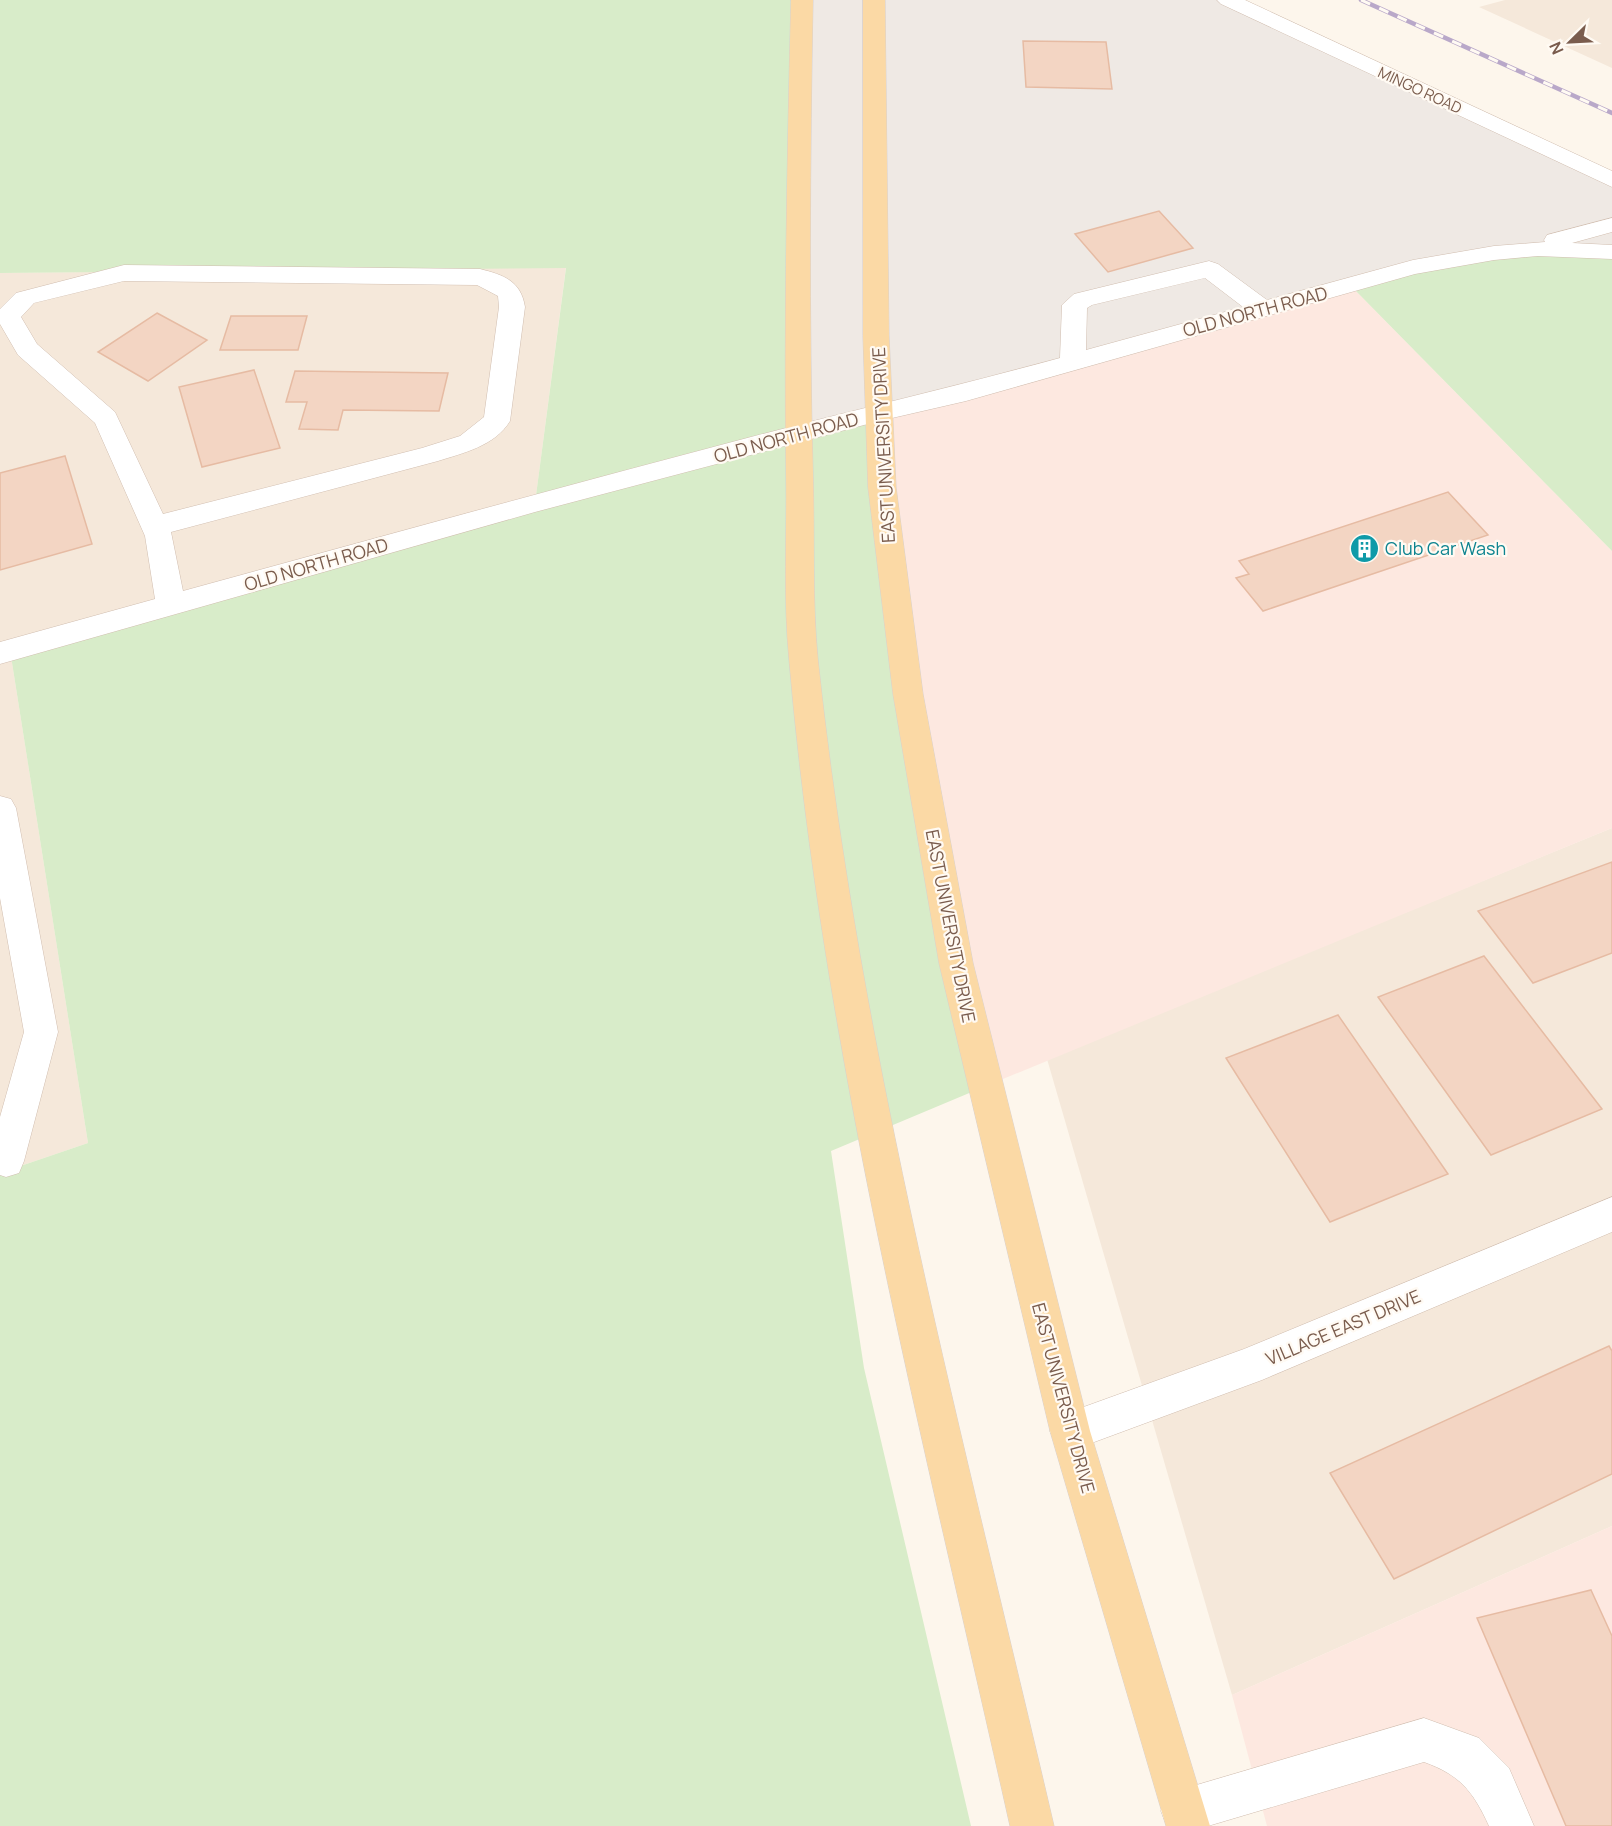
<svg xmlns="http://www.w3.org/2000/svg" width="1612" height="1826" font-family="Manrope,sans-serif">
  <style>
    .residential { fill: #f5e8da }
    .commercial { fill: #fde8e0 }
    .industrial { fill: #efe9e4 }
    .green { fill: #d8ecc9 }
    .building { fill: #f3d5c3; stroke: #e6bba3; stroke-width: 1.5 }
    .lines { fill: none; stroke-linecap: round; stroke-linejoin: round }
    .minor-casing { stroke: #d1beb0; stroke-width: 1 }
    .major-casing { stroke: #dad1cd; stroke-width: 1 }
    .minor { fill: #fff; fill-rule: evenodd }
    .major { fill: #fbd9a5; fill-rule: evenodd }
    .rail-casing { stroke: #b9a8c9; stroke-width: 4.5 }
    .rail { stroke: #fffaf3; stroke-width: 3; stroke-dasharray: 10; stroke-linecap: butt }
    .labels { text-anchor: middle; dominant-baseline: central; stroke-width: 4.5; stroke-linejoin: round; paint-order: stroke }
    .far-street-label { font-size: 15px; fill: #7a5c4d; stroke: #fffaf3 }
    .street-label { font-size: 18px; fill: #7a5c4d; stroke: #fffaf3 }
    .culture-label { font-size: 18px; fill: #0d838f; stroke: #fffaf3; text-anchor: start }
  </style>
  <rect width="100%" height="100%" fill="#fdf6ec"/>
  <path class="residential" d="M1505,0H1612V68L1479,7Z
    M566,267L535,503L10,650L88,1143L0,1173V273Z
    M1612,828V1526L1232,1695L1047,1059Z"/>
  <path class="commercial" d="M1350,285L1612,551V828L986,1086L956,963L879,412Z
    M1612,1526V1826H1267L1232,1695Z"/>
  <path class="industrial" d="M802,0H1228L1612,180V253H1494L799,434Z"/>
  <path class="green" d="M0,0H802L799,433L879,412L882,487L986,1086L831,1151L864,1368L971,1826H0V1173L88,1143L10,650L535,503L566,268L0,273Z
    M1612,252V551L1350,285L1494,253Z"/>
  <path class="building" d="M1023,41L1106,42L1112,89L1026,87Z
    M1159,211L1193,248L1108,272L1075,234Z
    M157,313L207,340L148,381L98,352Z
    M231,316H307L298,350H220Z
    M254,370L280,448L202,467L179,387Z
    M295,371L448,373L439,411L343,410L338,430L299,429L307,402H286Z
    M65,456L92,544L0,570V473Z
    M1448,492L1488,535L1263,611L1236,578L1249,574L1239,561Z
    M1612,862V953L1533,983L1478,911Z
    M1484,956L1602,1109L1491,1155L1378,997Z
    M1338,1015L1448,1174L1330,1222L1226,1058Z
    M1609,1346L1612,1351V1474L1394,1579L1330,1473Z
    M1591,1590L1612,1636V1826H1566L1477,1618Z"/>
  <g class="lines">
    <defs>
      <path id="minor" d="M1217,0H1245L1612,171V187L1221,4Z
        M1612,218V232L1572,243L1612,245V259L1538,256L1494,260L1415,274L966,401L879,421L535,512L0,664V642L155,599L145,536L95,423L18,355L0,324V309L16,293L124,265L480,269C504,275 521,281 525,307L510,421C495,446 463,453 438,461L171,532L183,591C372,539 561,487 751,437C854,410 958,386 1060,358L1062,305L1074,294L1209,261L1218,264L1267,300L1413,260L1494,246L1545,242L1544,240L1547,235ZM1205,278L1243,307L1086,350L1087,308L1092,305ZM124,281L477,285L498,296L499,307L484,417L460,436L422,448L163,514L115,412L37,344L21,317L34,303Z
        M0,796L11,799L16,808L58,1032L24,1161L19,1173L6,1177L0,1175V1117L24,1032L0,898Z
        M1612,1197V1232L1262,1380L1070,1451L1056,1445L1050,1431L1056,1417L1244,1349Z
        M1424,1718L1479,1738L1509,1768L1534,1826H1489C1473,1791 1460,1775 1424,1762L1208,1826H1167L1161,1811L1167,1795L1183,1789Z"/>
      <path id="major" d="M791,0H813C810,158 809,316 813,474C815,535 812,600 818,660C860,1055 964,1440 1054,1826H1010C924,1440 823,1054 789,659C783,598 787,535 786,473C784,316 787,158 791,0Z
        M863,0H885L889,336L896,487L923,694L973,963L1090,1431L1210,1826H1166L1050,1431L939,963L893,694L868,487L863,336Z"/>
    </defs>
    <use href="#minor" class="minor-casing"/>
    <use href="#major" class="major-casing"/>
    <use href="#minor" class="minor"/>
    <use href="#major" class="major"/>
    <defs>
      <path id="rail" d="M1361,0L1612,113"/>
    </defs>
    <use href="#rail" class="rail-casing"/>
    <use href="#rail" class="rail"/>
  </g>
  <defs>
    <symbol id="building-disc" viewBox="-11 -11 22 22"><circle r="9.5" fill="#0f9aa8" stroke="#fffaf3"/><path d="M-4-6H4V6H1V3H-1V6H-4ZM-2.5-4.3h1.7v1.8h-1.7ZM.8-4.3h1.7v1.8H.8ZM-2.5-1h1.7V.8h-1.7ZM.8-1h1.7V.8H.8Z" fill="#fff"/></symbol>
  </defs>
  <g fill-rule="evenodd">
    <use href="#building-disc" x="1348" y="532" width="33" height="33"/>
  </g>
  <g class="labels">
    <g class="far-street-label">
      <text transform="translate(1420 90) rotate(25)">MINGO ROAD</text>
    </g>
    <g class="street-label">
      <text transform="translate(1255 311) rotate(-15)">OLD NORTH ROAD</text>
      <text transform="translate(786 437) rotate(-15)">OLD NORTH ROAD</text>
      <text transform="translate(883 445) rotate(-93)">EAST UNIVERSITY DRIVE</text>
      <text transform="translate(316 564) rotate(-16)">OLD NORTH ROAD</text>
      <text transform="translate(951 926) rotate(79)">EAST UNIVERSITY DRIVE</text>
      <text transform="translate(1343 1327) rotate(-23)">VILLAGE EAST DRIVE</text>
      <text transform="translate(1064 1398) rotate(75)">EAST UNIVERSITY DRIVE</text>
    </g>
    <g class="culture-label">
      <text x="1385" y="548">Club Car Wash</text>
    </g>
  </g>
  <g transform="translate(1570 42) rotate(246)" stroke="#fffaf3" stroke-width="4.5" paint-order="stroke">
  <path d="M0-4.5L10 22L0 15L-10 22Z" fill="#7a5c4d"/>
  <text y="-9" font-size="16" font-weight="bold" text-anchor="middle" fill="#7a5c4d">N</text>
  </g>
</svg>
